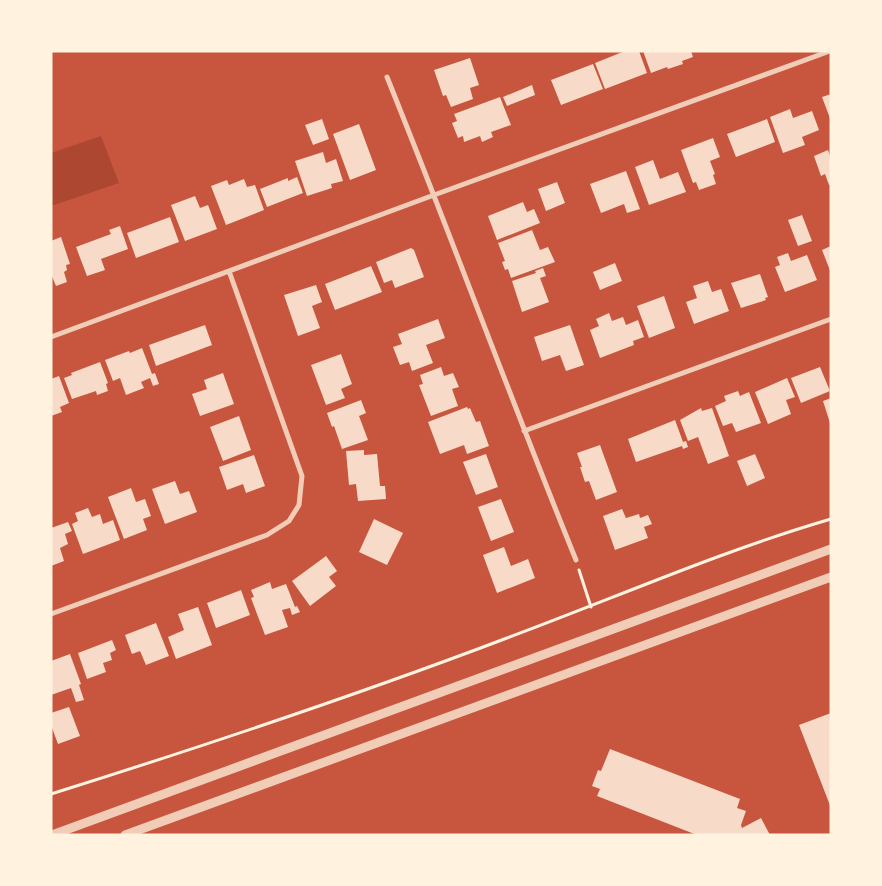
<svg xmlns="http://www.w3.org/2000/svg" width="882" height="886" font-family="'Public Sans',sans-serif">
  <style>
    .green { fill: #ae4732 }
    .building { fill: #f7dbc8 }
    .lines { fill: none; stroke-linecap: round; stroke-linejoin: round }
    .path { stroke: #fff3e0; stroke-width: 3 }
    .minor { stroke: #f1ccb7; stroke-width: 5 }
    .tertiary { stroke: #f1ccb7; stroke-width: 9 }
  </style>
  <rect width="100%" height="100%" fill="#c8553d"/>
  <path class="green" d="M101,136L119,183L51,206V153Z"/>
  <path class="building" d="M625,51H639L647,73L605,89L595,63Z
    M643,51H691L693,57L682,61L683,64L668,69L667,67L651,73Z
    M470,58L479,85L470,88L473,99L451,107L446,95L443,96L434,70Z
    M593,64L603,89L561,105L551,80Z
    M532,85L535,95L507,106L503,97Z
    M831,94V121L822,97Z
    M500,97L511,125L491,132L493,137L482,142L480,136L464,142L463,136L458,138L452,123L457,121L454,114Z
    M790,109L793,118L812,111L819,130L802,137L805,145L783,153L770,117Z
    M322,119L329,139L313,145L305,125Z
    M767,119L775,142L736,157L727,134Z
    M359,124L376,170L350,180L333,134Z
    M713,138L720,157L710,161L715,174L713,175L716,184L699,190L696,182L693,183L681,150Z
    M828,150L831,159V185H829L825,174L821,176L814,156Z
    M323,152L326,163L336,159L343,181L331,184L332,188L307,196L295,161Z
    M653,160L660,179L678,172L686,192L649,205L635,167Z
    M626,171L640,209L627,213L624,204L601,213L590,184Z
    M297,177L303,193L267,207L260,189L288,178V181Z
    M244,179L247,187L255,185L264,210L226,225L211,186L227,180L229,185Z
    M557,182L565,203L546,211L538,189Z
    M195,196L200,208L208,205L217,229L185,241L171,205Z
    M523,202L527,212L534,209L540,223L497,240L488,216Z
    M802,215L812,241L798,246L788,220Z
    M170,217L179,242L136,258L127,233Z
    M120,226L128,249L101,259L105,270L87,276L76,247L111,234L109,230Z
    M532,230L540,250L548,247L555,262L511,278L508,269L505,270L502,262L505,261L498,243Z
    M61,237L70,264L66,265L67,270L64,272L67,282L56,286L51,274V241Z
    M831,246V273L822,250Z
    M411,248L414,250L424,277L395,288L392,280L384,283L376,262Z
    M788,253L791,261L807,255L817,280L785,292L775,267L780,265L777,257Z
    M615,263L622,281L600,290L593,272Z
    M371,266L382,292L335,310L325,284Z
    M543,268L546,276L540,278L549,302L522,312L512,281L536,273L535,271Z
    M760,274L768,297L765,298L766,300L741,308L731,283Z
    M708,281L712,292L721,289L729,311L694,324L686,302L697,298L693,286Z
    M316,285L322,302L312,306L320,328L298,336L284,295Z
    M664,296L675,328L649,338L637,306Z
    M609,313L612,321L623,317L626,325L638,320L644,337L633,341L634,345L600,358L590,330L599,326L596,319Z
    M438,319L445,338L426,345L433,363L412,371L409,362L400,365L393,347L402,344L398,334Z
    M205,325L212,345L156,366L149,345Z
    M570,325L584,365L566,371L560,355L542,361L534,337Z
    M142,348L152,374L155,373L159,384L153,386L150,378L141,382L144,388L126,395L120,378L113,381L105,360L129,351L130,353Z
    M341,354L352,384L341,389L345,398L326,405L311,365Z
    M100,362L108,383L106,384L108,391L97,395L96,391L72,399L64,378L72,375L71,373Z
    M441,367L444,376L453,373L459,387L452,389L458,406L431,416L419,385L423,384L420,375Z
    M820,367L830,391L801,403L791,378Z
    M223,373L234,404L200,416L192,394L207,389L204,380Z
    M59,376L69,403L60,407L62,412L51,416V379Z
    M787,378L795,397L786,400L791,414L768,424L755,392Z
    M738,391L740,396L749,392L761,423L736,432L732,423L723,426L715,406L726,401L724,396Z
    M831,398V423H830L823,401Z
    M361,400L366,413L359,416L368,440L342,449L334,426L332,427L327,413Z
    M467,407L468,409L470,408L476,422L480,421L489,446L467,454L464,445L440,454L428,422Z
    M701,408L702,411L712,408L729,456L708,464L698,437L688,441L680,420Z
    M239,416L251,450L223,461L210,427Z
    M675,420L683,442L686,441L688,447L683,449L682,446L636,462L628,439Z
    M600,445L617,492L596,500L589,481L585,482L580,467H582L577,453Z
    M364,450V455L377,454L380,486H385L386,499L358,501L356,484L349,485L346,451Z
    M486,454L498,487L476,495L463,462Z
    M755,454L765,478L747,486L737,461Z
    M254,455L265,486L246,493L243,484L227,490L219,467Z
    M175,481L180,494L189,491L197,512L165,524L152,489Z
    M131,488L136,502L145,499L151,516L143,519L147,530L124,539L108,497Z
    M501,499L514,532L491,541L478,507Z
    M88,508L92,517L100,514L103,524L113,520L120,540L83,554L72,524L78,521L75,513Z
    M622,509L626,518L639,514L640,518L648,515L652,524L644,527L648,538L615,550L603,516Z
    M374,519L403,533L387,565L359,552Z
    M68,522L72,531L65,534L68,544L60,548L64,561L51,566V528Z
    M504,547L511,566L528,559L535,578L497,593L483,555Z
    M326,556L337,571L329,577L336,586L310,606L292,581Z
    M270,582L272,589L286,584L295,607L297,606L300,612L292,615L290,608L282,610L288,627L265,635L251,598L254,597L251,590Z
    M241,590L250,615L216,628L207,603Z
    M198,607L212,645L176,659L168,637L184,630L178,614Z
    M156,623L169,656L146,665L140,651L132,654L125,635Z
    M112,640L116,650L110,653L112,660L103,663L106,672L87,679L78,653Z
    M70,654L81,684L79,685L84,700L76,702L71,688L51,695V661Z
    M69,707L80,736L58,744L51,725V713Z
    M831,713V808L799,725Z
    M610,749L740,799L737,808L746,811L741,825L742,828L761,818L770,835H697L597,796L600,789L592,786L598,770L601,771Z"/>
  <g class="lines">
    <path class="path" d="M579,570L591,607
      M51,794C204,746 357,695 507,638C615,598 721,551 831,519"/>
    <path class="minor" d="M387,77C452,238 511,400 576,560
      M51,337L434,195L830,51
      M524,431L831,319
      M51,614L267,535L289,521L299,505L302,476L229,271"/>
    <path class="tertiary" d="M52,835L831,549
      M125,835L831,577"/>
  </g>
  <rect width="882" height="886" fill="none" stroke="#fff3e0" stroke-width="105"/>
</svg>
